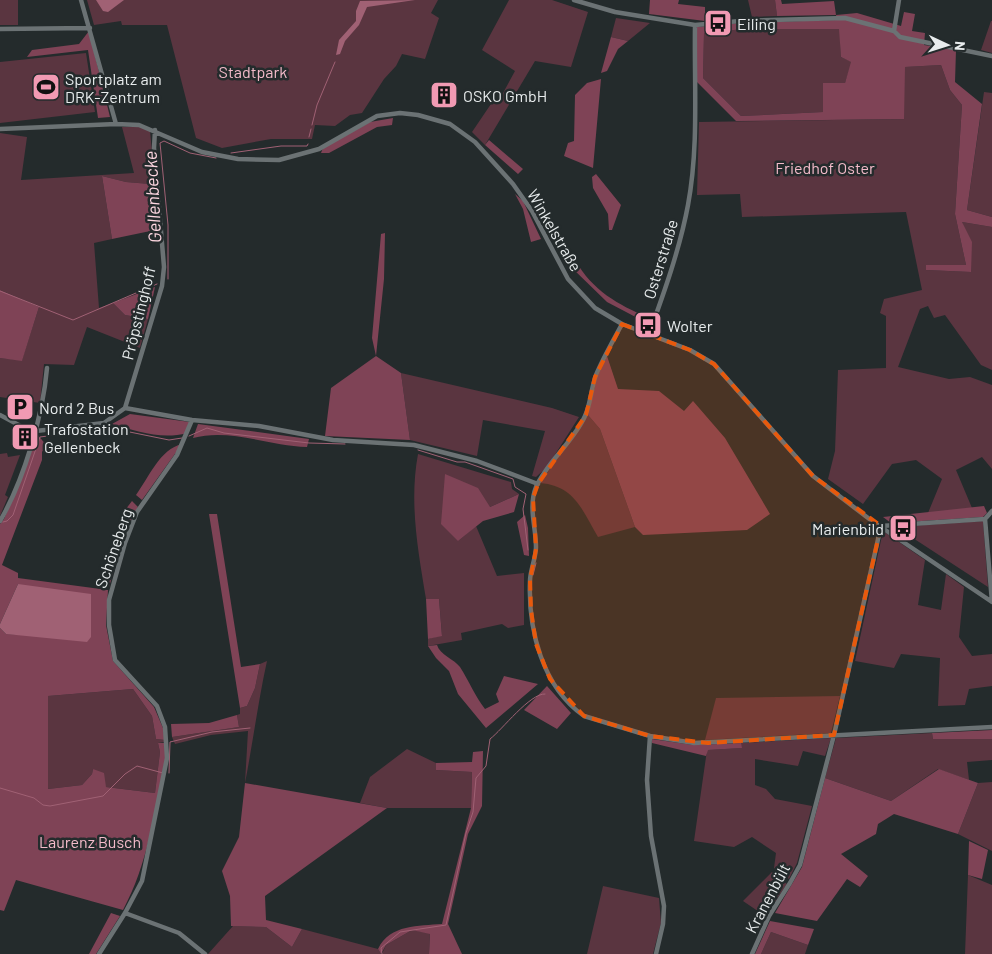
<svg xmlns="http://www.w3.org/2000/svg" width="992" height="954" font-family="Barlow,sans-serif">
  <style>
    .green { fill: #5a3540 }
    .forest { fill: #7f4356; fill-rule: evenodd }
    .water { fill: #a06174 }
    .lines { fill: none; stroke-linecap: round; stroke-linejoin: round }
    .stream { stroke: #a06174; stroke-width: 1 }
    .street { stroke: #6b7274; stroke-width: 4.5 }
    .marked { fill: #e8590c; fill-opacity: 0.2; stroke: #e8590c; stroke-width: 4; stroke-dasharray: 10 6; stroke-linejoin: round }
    .labels { text-anchor: middle; dominant-baseline: central; stroke-width: 5; stroke-linejoin: round; paint-order: stroke }
    .poi-label { font-size: 16px; fill: #e8eced; stroke: #242b2c; text-anchor: start }
    .park-label { font-size: 16px; fill: #f4bbca; stroke: #242b2c }
    .street-label { font-size: 16px; fill: #e8eced; stroke: #242b2c }
    .water-label { font-size: 18px; font-style: italic; fill: #fed7e1; stroke: #242b2c }
  </style>
  <rect width="100%" height="100%" fill="#242b2c"/>
  <path class="green" d="M0,0H18V25H0Z
    M87,0H438L431,13L439,18L425,59L402,54L396,66L384,79L362,113L350,115L335,126L315,125L312,139H271L222,148L196,138L167,25H122L121,21L94,25Z
    M509,0H552L588,12L571,67L535,61L485,145L472,132L493,101L497,104L515,71L482,50Z
    M748,0H775L777,16L752,17Z
    M616,18L650,23L628,41L611,37Z
    M991,21H992V53L981,50Z
    M744,29H840L841,57L852,62L845,83L823,112L741,116L703,78L704,33Z
    M86,53L95,112L0,123V62Z
    M941,65L950,90L962,105L955,214L966,265H927L926,270L971,272L962,222L992,227V370L981,365L945,315L934,318L928,306L920,309L898,367L949,379L970,377L992,385V469L982,457L956,470L972,508L928,513L942,479L916,460L892,464L863,504L828,479L835,451L838,370L886,368V316L880,313L884,299L922,290L906,212L742,217L740,194L697,195L699,122L904,119V67Z
    M984,92L992,93V217L967,210Z
    M122,127H140L150,131L157,203H155L150,184L126,182L102,176L112,239L94,243L99,308L113,303L125,315L148,319L140,348L87,327L74,365L44,364L40,403L0,397V358L22,360L39,307L0,290V133L27,137L21,180L134,173Z
    M401,373L552,408L579,417L547,467L536,477L532,476L545,431L483,420L477,456L410,440Z
    M588,415L600,429L635,527L598,537C582,510 575,486 540,483Z
    M7,453L8,457L20,455L5,495L8,497L0,516V454Z
    M418,454L504,480L511,482L512,489L519,494L490,507L458,541L476,526L497,576L524,573V625L508,628L502,624L461,633L462,640L428,646V639L442,635L439,599H426C418,551 409,502 418,454Z
    M983,521L988,587L896,527Z
    M883,531L925,560L918,605L941,610L946,574L964,587L959,637L972,656L992,654V686L969,689L965,705L938,706L940,658L901,654L894,668L855,661Z
    M267,661C258,702 253,742 245,783L248,731L211,735L175,744L172,737L239,727L237,715L240,714V708L247,706L255,688L260,664Z
    M133,689L152,716L156,739L165,740V742L158,743L160,752L155,793L106,787L93,769L92,774L82,785L48,789V696Z
    M840,696L831,733L705,740L716,698Z
    M932,733L933,739H992V760L967,762L969,780L938,769L891,801L825,778L836,738Z
    M831,738L825,756L803,751L798,766L755,759V785L766,789L775,799L812,806L797,863L789,879L774,868L776,853L752,837L734,847L694,841L707,750L741,748V743Z
    M407,749L436,763V770L472,772L471,808H387L360,803L370,777Z
    M992,782V851L958,834L978,783Z
    M772,872L787,884L765,916L743,901Z
    M968,875L992,885V954H965Z
    M603,886L659,898L661,923L653,954H587Z
    M233,926L266,927L292,947L302,929L378,949L381,954H208Z
    M412,930L430,933L429,954H382L386,945Z
    M771,932L808,945L805,954H761Z"/>
  <path class="forest" d="M650,0H679L678,4L705,7V21L649,14Z
    M775,0H781L782,4L834,1L836,15L857,13L901,26L904,12L915,14L912,31L925,33L924,45L956,50L955,82L982,104L967,210L992,217V227L962,222L972,242L971,272L926,270V265H966L955,214L962,105L950,90L941,65L905,67L904,119L736,121L696,81L697,27L740,23L837,20L836,15L777,16ZM744,29H839L841,57L851,62L845,83H823V112L741,116L703,78L704,33Z
    M89,31L110,117L98,118L88,50L27,57L32,50L79,44Z
    M611,37L628,41L618,49L607,71L601,73Z
    M601,79L593,168L564,156L568,143L574,141L575,95L587,83Z
    M393,118L392,125L377,127L329,153H321L323,148L370,122Z
    M489,140L523,169L518,174L485,145Z
    M596,174L621,205L612,230H609L608,214L593,188L592,177Z
    M102,176L126,182L150,184L155,203H157L160,229L112,239Z
    M515,194L523,201L541,239L531,242L523,209Z
    M385,233L384,279L376,356L401,373L410,440L325,436L331,388L376,356L372,338L381,234Z
    M575,260C593,291 617,304 649,318L647,323L607,302L570,266L568,263Z
    M155,287L148,319L125,315L113,303Z
    M0,290L39,307L22,361L0,358Z
    M607,356L618,389L659,391L684,411L693,401L725,438L770,514L747,530L643,535L635,527L600,429L588,415L597,377Z
    M130,414L190,422L187,433C161,440 137,431 112,424Z
    M198,424L309,439L307,447C269,446 230,428 193,438Z
    M38,435L46,445L42,452V460L2,565L18,573V578L108,590L106,625L113,661L154,707L163,728L165,740L156,739L152,716L133,689L48,696V789L82,785L92,774L93,769L104,773L106,787L155,793L160,752L158,743H165L166,755C155,808 149,862 123,910L16,880L4,911L0,910V628L6,634L91,637L18,584L0,624V524L4,519Z
    M182,444L142,500L136,495C149,477 160,449 182,444Z
    M445,474L478,488L490,507L519,494L514,512L483,521L458,541L441,524Z
    M132,501L138,507L126,529L109,587L100,585L122,514Z
    M984,506L987,513L983,517L891,523L883,517Z
    M209,514H217L241,667L260,664L255,688L247,706L240,708Z
    M525,515L528,528L529,556L524,555L517,522Z
    M426,599H439L442,636L428,639Z
    M437,645C440,655 454,659 460,667C469,681 475,696 485,709L499,702L496,694L504,676L538,684L486,728L458,694L449,671L436,658L428,646Z
    M547,686L571,713L557,729L524,710Z
    M237,715L239,727L172,737L171,724L209,723Z
    M992,730V739H933L932,733Z
    M652,739L693,745L741,743L742,748L708,750L706,756L652,743Z
    M483,751L482,806L468,834L448,924L462,954H429L430,934L412,930L386,945L381,954L378,949C390,924 419,926 442,924L471,808L472,772L436,770V763L472,762L473,752Z
    M939,769L978,783L958,834L894,814L878,824L876,834L841,854L868,876L860,887L847,879L817,921L775,913L802,867L825,778L891,801Z
    M245,783L387,808L265,896L266,920L302,929L292,947L266,927L231,926L230,896L222,871L239,837Z
    M969,841L988,850L982,879L968,875Z
    M111,913L120,916L96,954H89Z
    M770,921L814,929L808,945L771,932L761,954H755Z"/>
  <path class="water" d="M96,0H124L108,12L103,11Z
    M415,0L367,7L359,25L345,41L340,54L336,55L339,40L356,21V11L360,1Z
    M18,584L91,594V637L87,642L6,634L0,628V624Z"/>
  <g class="lines">
    <path class="stream" d="M312,125L317,105L335,62
      M309,137L311,129
      M231,153L281,146H307L308,144
      M168,279V225L160,143L164,141L190,153L216,158
      M0,291L73,320L157,284
      M189,436L207,428L224,433L309,443L345,444
      M418,450L457,462H465L513,479L515,487L526,494L523,509L528,550
      M3,522L7,521L13,515L40,437L110,428L169,440L182,438
      M533,575L536,563
      M169,773L170,742L212,732L250,728
      M0,788L34,798L43,805L50,806L103,796L125,774L137,766L163,773
      M382,954L381,948L400,932L446,925L466,833L473,812L476,778L486,766L490,739C502,730 530,693 545,694"/>
    <path class="street" d="M81,0L116,124
      M574,0L615,12L695,25L740,21L845,18L894,31L900,37L992,56
      M0,29L90,28
      M894,31L899,0
      M0,129L116,124L139,125L202,152L238,159L279,160L319,149L377,116L400,113L418,115L450,124L475,142L513,184L532,211L568,279L595,308L622,324L690,350L714,364L813,476L872,521L992,602
      M622,324C613,341 603,358 596,375C591,388 591,403 585,416C574,441 547,462 536,487C528,507 536,527 536,547C536,558 530,570 530,581C528,629 542,687 584,716L650,736L694,743L992,727
      M649,334C664,293 680,248 688,205C699,146 694,84 695,25
      M125,408L192,420L259,426L333,440L414,445L477,461L538,484
      M0,415L28,430L36,431L104,423L125,408L162,286L164,267L154,148L155,130
      M985,519L992,602
      M0,521C24,480 43,415 47,368
      M881,526L985,519L992,511
      M650,736L647,780L651,836L664,906L663,924L656,954
      M125,913L179,933L205,954
      M99,954L125,913L142,881L167,758L165,727L157,706L115,660L109,625V600L125,543L137,512L177,455L192,420
      M752,954L769,916L790,883L800,865L834,735L881,526"/>
  </g>
  <path class="marked" d="M622,324L690,350L714,364L813,476L881,526L834,735L708,743L650,736L584,716L550,679L536,644L531,610L530,580L536,549L533,498L538,484L586,415L595,377Z"/>
  <defs>
    <symbol id="bus-square" viewBox="-11 -11 22 22"><rect x="-9" y="-9" width="18" height="18" rx="4" fill="#f19ab3" stroke="#242b2c"/><path d="M-5-6H5V4H4V6H2V4H-2V6H-4V4H-5ZM-3.5-4V0h7V-4ZM-3.5 1.2v1.5H-2V1.2ZM2 1.2v1.5H3.5V1.2Z" fill="#111"/></symbol>
    <symbol id="stadium-square" viewBox="-11 -11 22 22"><rect x="-9" y="-9" width="18" height="18" rx="4" fill="#f19ab3" stroke="#242b2c"/><path d="M0-5a6.5 5 0 1 0 0 10a6.5 5 0 1 0 0-10ZM-3.5-1.8h7v3.6h-7Z" fill="#111"/></symbol>
    <symbol id="building-square" viewBox="-11 -11 22 22"><rect x="-9" y="-9" width="18" height="18" rx="4" fill="#f19ab3" stroke="#242b2c"/><path d="M-4-6H4V6H1V3H-1V6H-4ZM-2.5-4.3h1.7v1.8h-1.7ZM.8-4.3h1.7v1.8H.8ZM-2.5-1h1.7V.8h-1.7ZM.8-1h1.7V.8H.8Z" fill="#111"/></symbol>
    <symbol id="parking-square" viewBox="-11 -11 22 22"><rect x="-9" y="-9" width="18" height="18" rx="4" fill="#f19ab3" stroke="#242b2c"/><path d="M-3.5-5.5H1a3.5 3.5 0 0 1 0 7H-1V5.5H-3.5ZM-1-3.4V-.6H.8a1.4 1.4 0 0 0 0-2.8Z" fill="#111"/></symbol>
  </defs>
  <g fill-rule="evenodd">
    <use href="#bus-square" x="702" y="7" width="32" height="32"/>
    <use href="#stadium-square" x="30" y="71" width="32" height="32"/>
    <use href="#building-square" x="428" y="79" width="32" height="32"/>
    <use href="#bus-square" x="632" y="309" width="32" height="32"/>
    <use href="#parking-square" x="4" y="391" width="32" height="32"/>
    <use href="#building-square" x="9" y="421" width="32" height="32"/>
    <use href="#bus-square" x="887" y="512" width="32" height="32"/>
  </g>
  <g class="labels">
    <g class="poi-label">
      <text x="737" y="23">Eiling</text>
      <text x="65" y="78">Sportplatz am<tspan x="65" dy="18">DRK-Zentrum</tspan></text>
      <text x="463" y="95">OSKO GmbH</text>
      <text x="667" y="325">Wolter</text>
      <text x="39" y="407">Nord 2 Bus</text>
      <text x="44" y="428">Trafostation<tspan x="44" dy="18">Gellenbeck</tspan></text>
      <text x="884" y="528" text-anchor="end">Marienbild</text>
    </g>
    <g class="park-label">
      <text x="253" y="71">Stadtpark</text>
      <text x="825" y="167">Friedhof Oster</text>
      <text x="90" y="841">Laurenz Busch</text>
    </g>
    <g class="street-label">
      <text transform="translate(555 230) rotate(60)">Winkelstraße</text>
      <text transform="translate(660 259) rotate(-73)">Osterstraße</text>
      <text transform="translate(138 313) rotate(-76)">Pröpstinghoff</text>
      <text transform="translate(113 548) rotate(-71)">Schöneberg</text>
      <text transform="translate(767 898) rotate(-62)">Kranenbült</text>
    </g>
    <g class="water-label">
      <text transform="translate(152 197) rotate(-93)">Gellenbecke</text>
    </g>
  </g>
  <g transform="translate(947 45) rotate(94)" stroke="#242b2c" stroke-width="4" paint-order="stroke">
  <path d="M0-4L9 19L0 12L-9 19Z" fill="#e8eced"/>
  <text y="-8" font-size="14" font-weight="bold" text-anchor="middle" fill="#e8eced">N</text>
  </g>
</svg>
